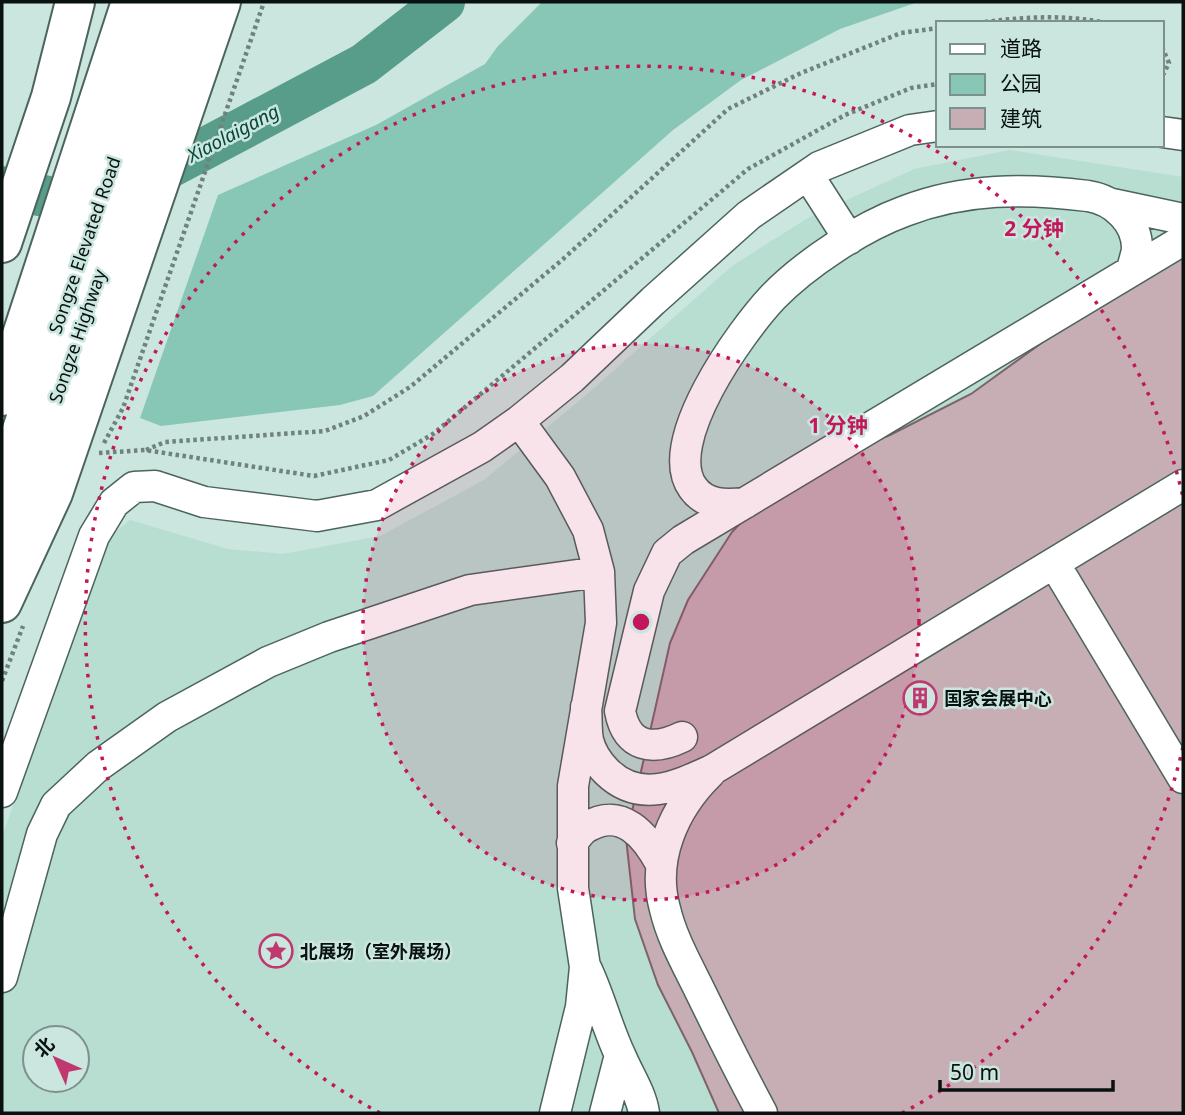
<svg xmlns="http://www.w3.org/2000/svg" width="1185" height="1115" font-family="'Noto Sans','Noto Sans SC',sans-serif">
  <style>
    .built { fill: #b8ddd1; fill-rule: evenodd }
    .green { fill: #88c7b5 }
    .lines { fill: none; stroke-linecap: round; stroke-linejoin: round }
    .river { stroke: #579d8a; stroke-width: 42 }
    .building { fill: #c7adb4; stroke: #7c646b; stroke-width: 2 }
    .minor-casing { stroke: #4c645d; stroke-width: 33 }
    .major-casing { stroke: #4c645d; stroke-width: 40 }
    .highway-casing { stroke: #4c645d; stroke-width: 42 }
    .path { stroke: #6f827d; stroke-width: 4.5; stroke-dasharray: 3.5 3.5; stroke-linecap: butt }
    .minor { stroke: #fff; stroke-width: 30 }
    .major { stroke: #fff; stroke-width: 37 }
    .highway { stroke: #fff; stroke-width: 38 }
    .ring { fill: none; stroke: #c2185b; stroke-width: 3.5; stroke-dasharray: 3.5 7 }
    .labels { text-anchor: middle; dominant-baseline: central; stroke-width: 5; stroke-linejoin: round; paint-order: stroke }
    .street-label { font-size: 18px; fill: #091210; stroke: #cae6de }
    .poi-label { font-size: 18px; font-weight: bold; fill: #091210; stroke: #cae6de; text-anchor: start }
    .water-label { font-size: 19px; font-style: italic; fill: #07473a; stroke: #cae6de }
    .centre { fill: #c2185b; stroke: #cae6de; stroke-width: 3.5 }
    .ring-label { font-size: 21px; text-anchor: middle; font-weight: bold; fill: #c2185b; stroke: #cae6de; stroke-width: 5; stroke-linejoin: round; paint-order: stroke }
  </style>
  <rect width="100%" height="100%" fill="#cae6de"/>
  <path class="built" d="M1010,150L1183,177V1113H2V837L105,540L130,520L228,549L283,554L380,536L484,480L586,395L732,266L808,218L914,169ZM35,1038H77V1080H35Z"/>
  <path class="green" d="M542,2H931L915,3L840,29L741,80L673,130L373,396L340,405L161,426L140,418L218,195L376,125L485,64L498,46Z"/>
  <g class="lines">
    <path class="river" d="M2,187L81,204L155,175L364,64L444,2"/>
  </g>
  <path class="building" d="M1183,254V1113H719L692,1052L658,985L635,919L626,838L670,643L688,600L732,532L773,489L816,464L890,435L971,394L1047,339Z"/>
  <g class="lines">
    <defs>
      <path id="minor" d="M1162,132L1183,135
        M808,175L849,239
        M1112,204L1183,219
        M519,421L560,477L588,530L599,572L601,623L573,786V888L585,967L581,1007L555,1113
        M745,503C726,505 706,506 693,488C660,443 741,331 773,297C805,264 861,227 905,211C965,188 1026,188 1088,196C1114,200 1138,222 1137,250C1136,256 1133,264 1132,270
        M1054,563L1183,778
        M586,707C587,718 586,730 588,740C591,753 598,763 607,772C640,804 677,786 712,770L1183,485
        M682,737C653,751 627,748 620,711L649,591L667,553L683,540L1183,240
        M710,773C674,808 651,859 665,909C672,939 688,966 701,993C721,1034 741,1074 762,1113
        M2,792L94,536L114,503L134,487L155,486L204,502L317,516L377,505L482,447L519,421L572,378L653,301L749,215L819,167L910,130L938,126
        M572,843C576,838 581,830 587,827C622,806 646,836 661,864
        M586,968C600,997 607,1028 621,1057C629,1076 641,1093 644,1113
        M2,977L42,834L56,805L98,766L167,717L268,662L329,637L470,590L599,572
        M605,1113L620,1055"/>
      <path id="major" d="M2,551L50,416L190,2"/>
      <path id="highway" d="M2,243L51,97L75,2
        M2,396L131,2
        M2,489L166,2
        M2,603L53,493L221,2"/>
    </defs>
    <use href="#minor" class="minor-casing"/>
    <use href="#major" class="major-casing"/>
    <use href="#highway" class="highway-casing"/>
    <path class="path" d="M978,23C1019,17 1066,14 1106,23
      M1162,47L1169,63L1162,77
      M104,443L123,408L264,2
      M146,450L165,442L325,431L364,416L410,387L562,260L728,109L801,73L901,33L938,28
      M99,453L145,450L314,476L389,460L433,434L748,169L845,115L911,88L938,84
      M2,681L23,626"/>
    <use href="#minor" class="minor"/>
    <use href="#major" class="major"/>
    <use href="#highway" class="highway"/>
  </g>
  <circle cx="641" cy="622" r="278" fill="#c2185b" fill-opacity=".12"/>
  <g class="ring">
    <circle cx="641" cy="622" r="278"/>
    <path d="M1183 747A556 556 0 0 1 902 1113M380 1113A556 556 0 1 1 1183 497"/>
  </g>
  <defs>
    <symbol id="building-ring" viewBox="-11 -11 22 22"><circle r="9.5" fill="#cae6de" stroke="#c13871" stroke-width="1.5"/><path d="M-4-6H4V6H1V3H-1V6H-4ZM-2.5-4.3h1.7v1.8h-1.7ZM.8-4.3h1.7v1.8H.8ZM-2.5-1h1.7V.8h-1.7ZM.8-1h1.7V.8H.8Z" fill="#c13871"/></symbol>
    <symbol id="sight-ring" viewBox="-11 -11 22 22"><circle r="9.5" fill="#cae6de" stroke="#c13871" stroke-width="1.5"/><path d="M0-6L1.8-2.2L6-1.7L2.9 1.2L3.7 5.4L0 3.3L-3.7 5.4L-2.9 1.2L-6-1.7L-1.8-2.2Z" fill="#c13871"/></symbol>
  </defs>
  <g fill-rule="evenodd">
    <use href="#building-ring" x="901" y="679" width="38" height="38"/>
    <use href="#sight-ring" x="257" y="932" width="38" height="38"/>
  </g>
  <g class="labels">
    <g class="street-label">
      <text transform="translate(84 245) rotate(-71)">Songze Elevated Road</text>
      <text transform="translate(77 336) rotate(-71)">Songze Highway</text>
    </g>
    <g class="poi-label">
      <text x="944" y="698">国家会展中心</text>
      <text x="300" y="951">北展场（室外展场）</text>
    </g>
    <g class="water-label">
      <text transform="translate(233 133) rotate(-28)">Xiaolaigang</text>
    </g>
  </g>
  <circle cx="641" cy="622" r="10" class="centre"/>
  <g class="ring-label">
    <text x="1034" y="236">2 分钟</text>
    <text x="838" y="433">1 分钟</text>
  </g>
  <rect width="1185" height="1115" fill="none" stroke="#091210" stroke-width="7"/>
  <rect x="936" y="21" width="228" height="126" fill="#cae6de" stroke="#7d918c" stroke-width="2"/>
  <rect x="950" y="44" width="35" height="10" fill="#ffffff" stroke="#7d918c" stroke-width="2"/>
  <text x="1000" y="56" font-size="21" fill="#091210">道路</text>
  <rect x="950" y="74" width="35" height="21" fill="#88c7b5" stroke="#7d918c" stroke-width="2"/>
  <text x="1000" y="91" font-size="21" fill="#091210">公园</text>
  <rect x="950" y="108" width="35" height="21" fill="#c7adb4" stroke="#7d918c" stroke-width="2"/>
  <text x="1000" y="126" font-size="21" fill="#091210">建筑</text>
  <g transform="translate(56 1059) rotate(315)"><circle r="33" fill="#cae6de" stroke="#7d918c" stroke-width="2"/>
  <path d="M0-5L12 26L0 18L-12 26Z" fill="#c13871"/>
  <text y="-10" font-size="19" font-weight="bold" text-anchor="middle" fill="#091210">北</text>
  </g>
  <path d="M940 1080v10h173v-10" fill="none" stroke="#091210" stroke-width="3.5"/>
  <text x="950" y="1080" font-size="21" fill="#091210" stroke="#cae6de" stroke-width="5" paint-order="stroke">50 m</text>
</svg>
